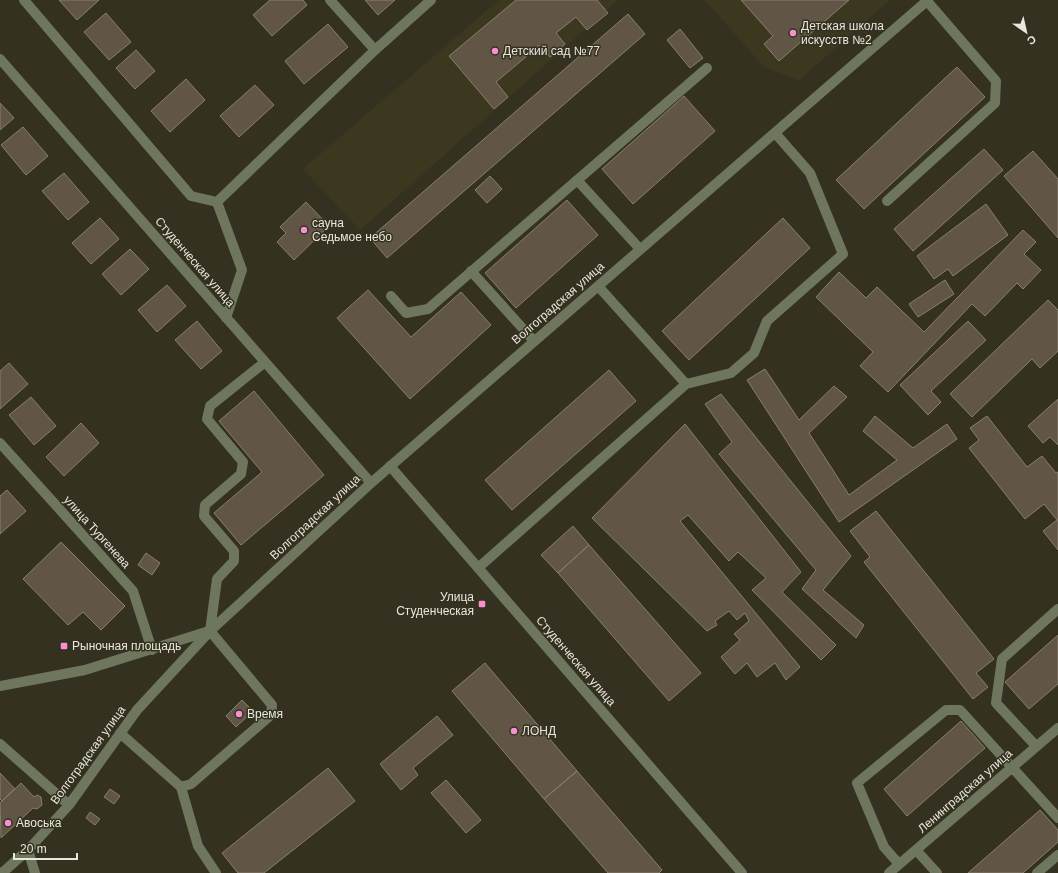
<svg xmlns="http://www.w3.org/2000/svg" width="1058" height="873" font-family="Arial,sans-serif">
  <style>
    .built { fill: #3c3820 }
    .building { fill: #615646; stroke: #8a7e6d }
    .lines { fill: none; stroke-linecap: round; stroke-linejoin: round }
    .minor { stroke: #6e775d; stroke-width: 10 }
    .poi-dot { fill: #f690cf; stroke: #343120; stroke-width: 1.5 }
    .labels { text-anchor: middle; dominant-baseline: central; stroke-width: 3; stroke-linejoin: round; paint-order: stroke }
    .poi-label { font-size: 12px; fill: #e9e7dd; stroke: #343120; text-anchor: start }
    .street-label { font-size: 12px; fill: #e9e7dd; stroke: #343120 }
  </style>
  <rect width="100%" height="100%" fill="#343120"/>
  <path class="built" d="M499,0H618L360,230L303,169Z
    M705,0H890L799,80L764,67Z"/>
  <path class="building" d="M59,0H99L77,20Z
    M270,0H303L307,5L272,36L253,15Z
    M365,0H395L378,15Z
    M516,0H597L608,13L587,30L576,17L556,33L565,44L550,57L540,45L496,82L508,97L494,109L449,56Z
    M741,0H849L779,61L764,44L773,36Z
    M106,13L131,42L109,60L84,32Z
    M628,14L645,34L387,258L370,238Z
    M328,24L348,47L304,84L285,61Z
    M680,29L703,58L690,68L667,40Z
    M136,50L155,71L135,89L116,68Z
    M957,67L985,97L864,209L836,180Z
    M186,79L205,100L170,132L151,111Z
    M255,85L274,105L239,137L220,116Z
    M684,96L715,131L633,204L602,169Z
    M0,103L14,118L0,130Z
    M23,127L48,156L26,175L1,145Z
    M984,149L1003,170L913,251L894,229Z
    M1033,151L1058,179V238L1004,176Z
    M64,173L89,202L68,220L42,191Z
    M490,176L502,189L487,203L475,190Z
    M567,200L598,235L516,308L485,273Z
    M306,202L329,226L294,260L277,242L286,233L280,227Z
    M986,204L1008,235L953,276L948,269L934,279L917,256Z
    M100,218L119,239L91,264L72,243Z
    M783,218L810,248L689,360L662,331Z
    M1023,230L1036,242L1024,254L1041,270L1023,289L1017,283L985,316L972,304L888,392L860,366L873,352L816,297L839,272L866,298L877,287L924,332Z
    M130,249L149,269L121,295L102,274Z
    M945,280L954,294L918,317L909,304Z
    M167,285L186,306L157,332L138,310Z
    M368,290L411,337L461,292L491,325L410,399L337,318Z
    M1048,300L1058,310V351L1040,368L1032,359L972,417L950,394Z
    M197,321L222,351L201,369L175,340Z
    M968,321L986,340L931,391L941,402L928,415L900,385Z
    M9,363L28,384L0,409V371Z
    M765,369L799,420L834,386L847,397L809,433L849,495L897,460L863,431L875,416L913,448L947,424L957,439L839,522L747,380Z
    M609,370L636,401L512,510L485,480Z
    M254,391L324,475L241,545L214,513L262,472L219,421Z
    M721,394L851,556L823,590L864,625L856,638L802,589L816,570L719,454L732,442L705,404Z
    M31,397L56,426L34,445L9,415Z
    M1058,399V445L1050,437L1043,443L1028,426Z
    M987,416L1027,467L1042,456L1056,473L1058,472V550L1043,531L1057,520L1044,504L1025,519L969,448L979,440L970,428Z
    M81,423L99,443L64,476L46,457Z
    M685,424L801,572L782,592L836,645L821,660L752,590L766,578L738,552L729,561L688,515L680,521L800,667L786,680L775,663L757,677L747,663L735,674L721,657L740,640L734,634L749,621L745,613L737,620L729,611L715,621L717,625L707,631L592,518Z
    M7,490L26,511L0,534V496Z
    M876,511L994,659L976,673L988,687L973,699L864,562L870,557L850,531Z
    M573,526L589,545L558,573L541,555Z
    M61,542L125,606L101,630L83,612L68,625L23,579Z
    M589,545L701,673L669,701L558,573Z
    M146,553L160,563L152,575L138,565Z
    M1058,635V684L1029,709L1005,682Z
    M485,663L577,771L544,799L452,691Z
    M242,700L253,711L236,727L226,716Z
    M437,716L453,735L413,768L418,775L401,790L380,764Z
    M961,721L985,748L907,816L884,789Z
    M328,768L355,801L264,873H238L222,853Z
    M577,771L662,870L659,873H608L544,799Z
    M0,773L15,789L2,801L0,799Z
    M446,780L481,820L466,833L431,793Z
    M21,783L34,797L37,795L41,797L42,805L37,809L33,808L1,838L0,803Z
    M110,789L120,796L114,804L104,797Z
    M1040,810L1058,830V842L1023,873H968Z
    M90,812L100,819L95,825L86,818Z"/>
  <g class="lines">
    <path class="minor" d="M24,0L191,196L217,202
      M330,0L375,50
      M0,59L371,483
      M577,180L640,249
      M887,201L995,103L996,81L927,1
      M471,271L534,341
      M391,296L406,313L428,309L707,68
      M226,318L242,270L217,202L375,50L431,0
      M686,384L731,373L754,353L767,321L843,254L810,173L775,133
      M0,443L133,591L152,650
      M390,466L742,873
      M478,568L686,384L598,286
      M0,686L85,670L209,631
      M120,733L181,787L191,784L271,715L272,705L210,631L217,579L234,561V551L204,516L205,505L241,474L243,462L207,419L210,406L265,362
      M0,744L69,805
      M1036,746L996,703L1002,659L1058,609
      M181,787L198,846L216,873
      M28,850L35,873
      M916,850L937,873
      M899,864L884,847L857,783L946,710H960L1058,818
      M2,873L28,850L69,805L137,710L210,631L371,483L928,0
      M889,873L1058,728
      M1037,873L1058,855"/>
  </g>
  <g class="poi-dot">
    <circle cx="793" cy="33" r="4"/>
    <circle cx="495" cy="51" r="4"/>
    <circle cx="304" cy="230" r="4"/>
    <rect x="478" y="600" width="8" height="8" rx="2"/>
    <rect x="60" y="642" width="8" height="8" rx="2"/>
    <circle cx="239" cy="714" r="4"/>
    <circle cx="514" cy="731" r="4"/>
    <circle cx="8" cy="823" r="4"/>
  </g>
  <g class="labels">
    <g class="poi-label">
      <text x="801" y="26">Детская школа<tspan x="801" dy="14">искусств №2</tspan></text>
      <text x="503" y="51">Детский сад №77</text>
      <text x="312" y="223">сауна<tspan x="312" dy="14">Седьмое небо</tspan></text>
      <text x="474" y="597" text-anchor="end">Улица<tspan x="474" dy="14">Студенческая</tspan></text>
      <text x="72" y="646">Рыночная площадь</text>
      <text x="247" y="714">Время</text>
      <text x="522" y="731">ЛОНД</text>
      <text x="16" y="823">Авоська</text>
    </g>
    <g class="street-label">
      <text transform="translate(195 262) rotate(49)">Студенческая улица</text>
      <text transform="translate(558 303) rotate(-41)">Волгоградская улица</text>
      <text transform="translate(315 517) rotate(-43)">Волгоградская улица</text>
      <text transform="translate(97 532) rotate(48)">улица Тургенева</text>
      <text transform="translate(576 661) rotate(49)">Студенческая улица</text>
      <text transform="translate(88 755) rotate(-54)">Волгоградская улица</text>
      <text transform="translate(965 791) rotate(-41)">Ленинградская улица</text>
    </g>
  </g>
  <g transform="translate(1026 32) rotate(146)" stroke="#343120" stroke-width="3" paint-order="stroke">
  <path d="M0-3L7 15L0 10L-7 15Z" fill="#e9e7dd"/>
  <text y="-6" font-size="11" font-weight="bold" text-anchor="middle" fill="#e9e7dd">С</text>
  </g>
  <path d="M14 853v6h63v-6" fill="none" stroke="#e9e7dd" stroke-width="2"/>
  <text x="20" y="853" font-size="12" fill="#e9e7dd" stroke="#343120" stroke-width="3" paint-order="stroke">20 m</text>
</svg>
